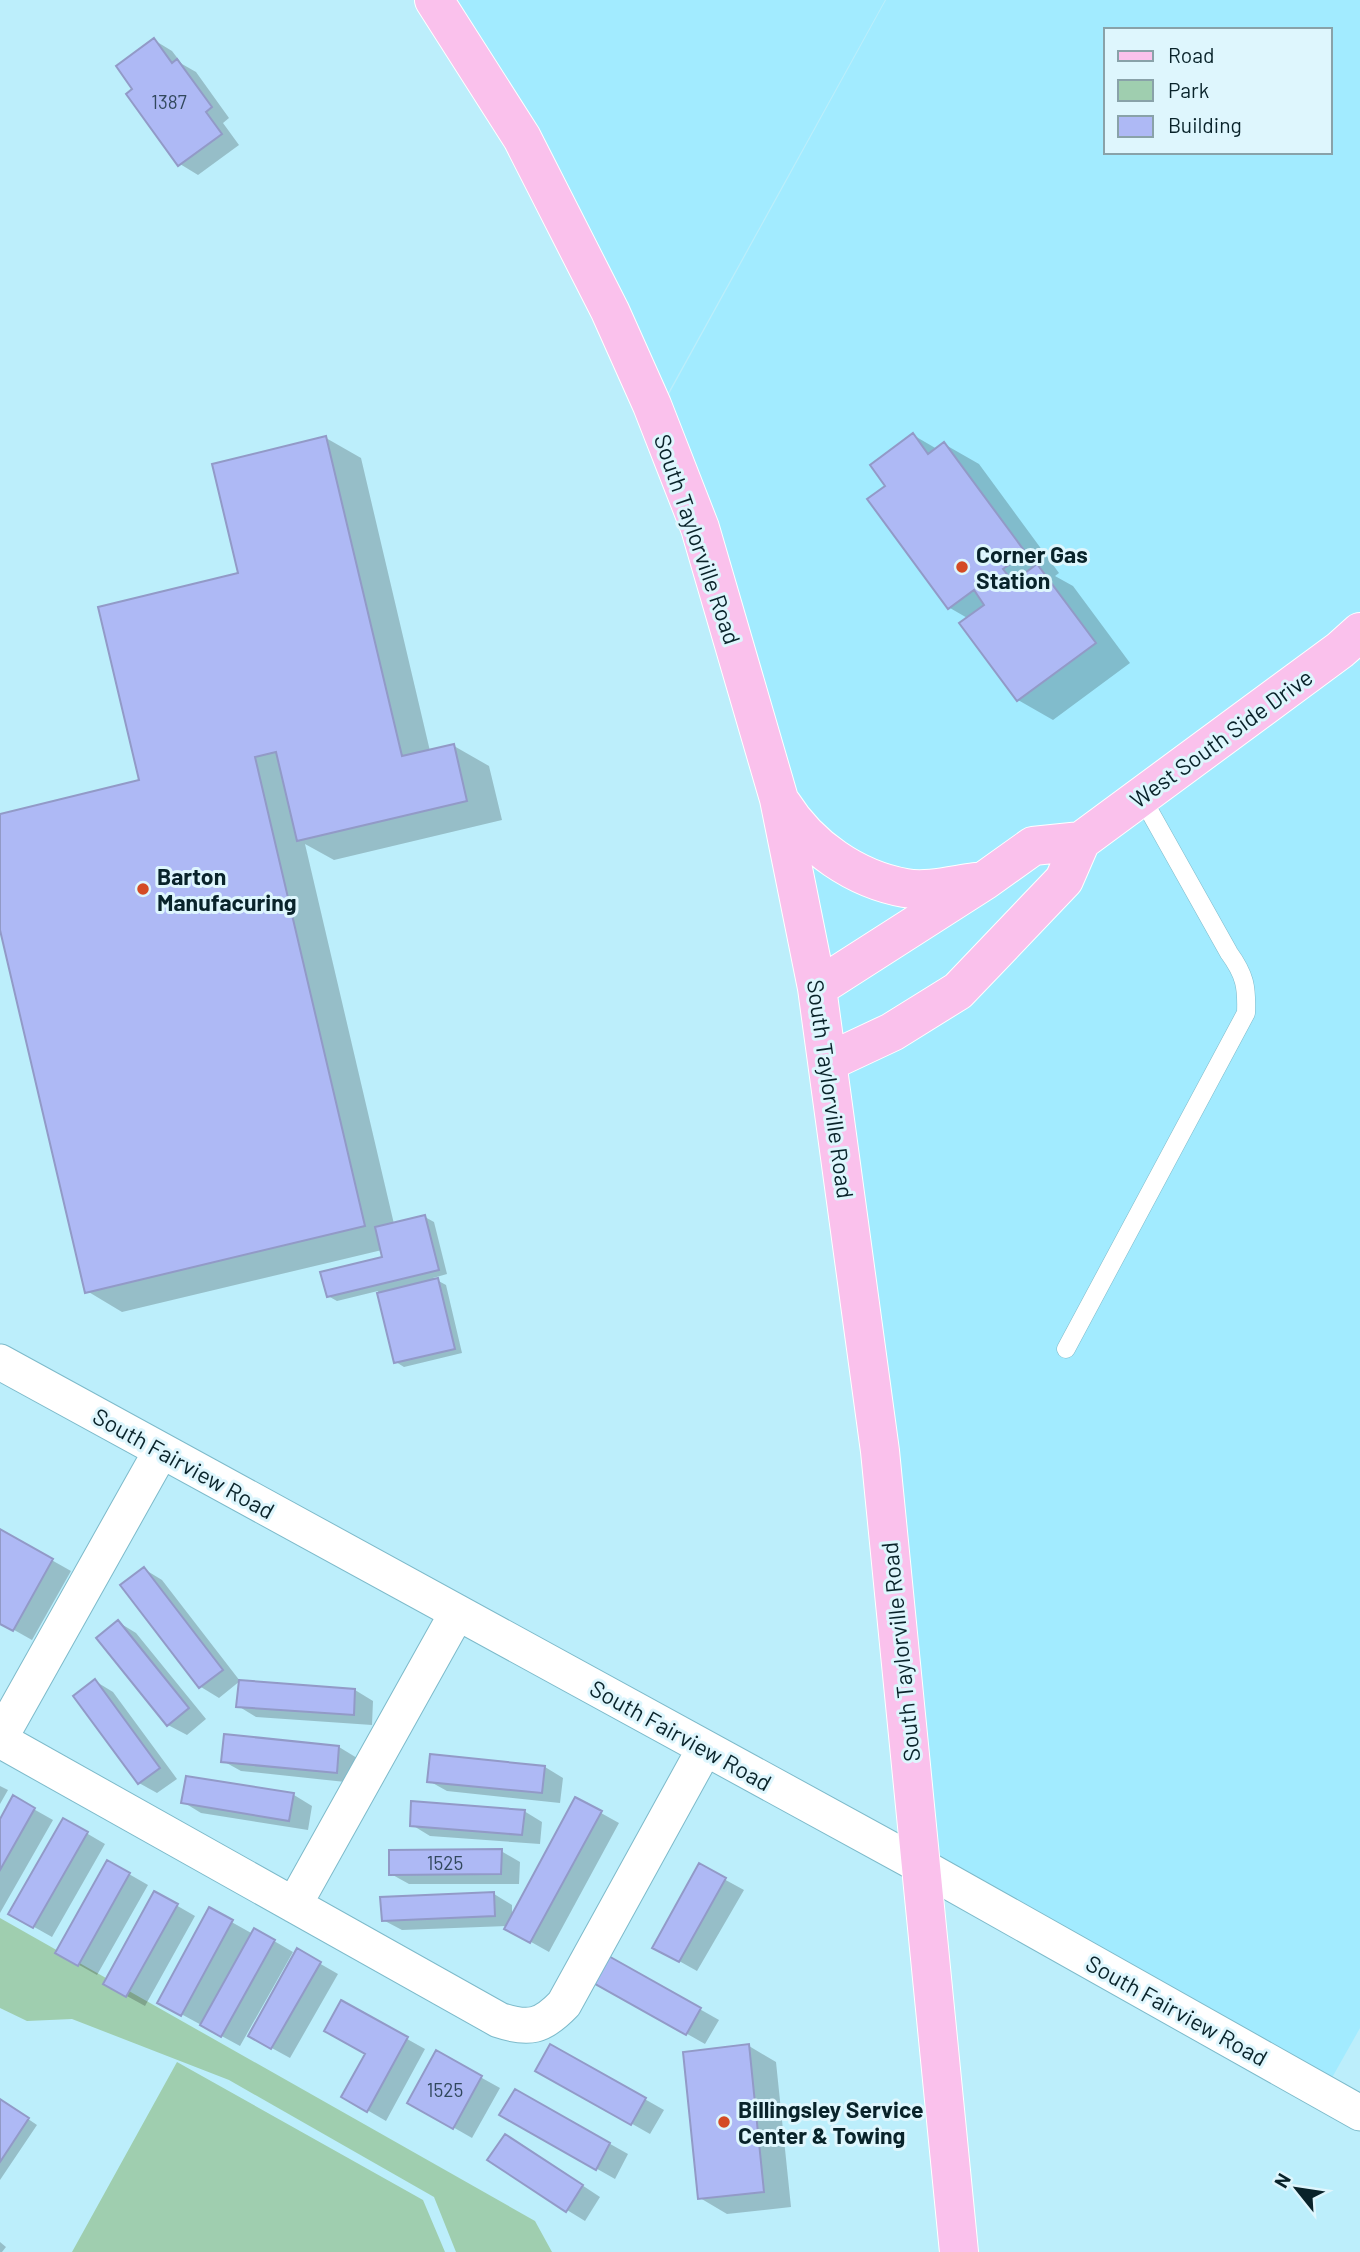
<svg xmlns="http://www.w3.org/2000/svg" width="1360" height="2252" font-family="Barlow,sans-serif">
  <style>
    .built { fill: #a2ebff; fill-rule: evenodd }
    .green { fill: #9fceaf }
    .shadow { fill: #0003 }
    .building { fill: #aeb9f5; stroke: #929ac7; stroke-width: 2 }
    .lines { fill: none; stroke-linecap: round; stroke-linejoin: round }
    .service-casing { stroke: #7dbaca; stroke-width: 19 }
    .minor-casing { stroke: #7dbaca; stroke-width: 37 }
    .primary-casing { stroke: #fff; stroke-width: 40 }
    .service { stroke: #fff; stroke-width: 18 }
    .minor { stroke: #fff; stroke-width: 35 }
    .primary { stroke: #fac1ec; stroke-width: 38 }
    .poi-dot { fill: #d44b24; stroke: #def6fd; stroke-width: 2.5 }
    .labels { text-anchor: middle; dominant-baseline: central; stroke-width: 6; stroke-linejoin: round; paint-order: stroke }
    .number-label { font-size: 19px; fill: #32485d }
    .street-label { font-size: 23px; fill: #09232a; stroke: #def6fd }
    .poi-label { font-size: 23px; font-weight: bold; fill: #09232a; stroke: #def6fd; text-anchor: start }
  </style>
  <rect width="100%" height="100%" fill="#bceefb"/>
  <path class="built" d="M441,0H885L657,413Z
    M886,0H1360V2028L1329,2083L924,1852L848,1118L658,414ZM1106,30H1330V152H1106Z"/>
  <path class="green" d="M0,1918L535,2221L552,2252H456L434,2197L229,2080L72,2019L27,2021L0,2008Z
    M177,2062L423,2200L445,2252H72Z"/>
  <path class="shadow" d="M154,40L172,51L182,64L196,72L229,118L223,123L239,145L198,175L180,164L135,90Z
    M913,435L937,449L944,444L979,464L1059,573L1055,576L1073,586L1130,663L1053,720L1018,700L969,619L950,608L887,486Z
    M326,438L361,458L430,751L454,746L489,766L502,820L334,860L305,844L394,1224L425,1217L434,1222L447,1274L433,1278L446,1285L462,1353L404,1367L396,1362L378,1291L337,1301L328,1296L384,1258L382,1250L122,1312L87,1291L0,922V815L141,782L240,575Z
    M0,1531L71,1571L32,1640L0,1622Z
    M144,1569L162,1580L240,1681L219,1698L201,1687L123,1585Z
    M118,1622L136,1633L206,1719L187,1735L168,1725Z
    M95,1681L113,1692L177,1779L157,1793L139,1783Z
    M355,1690L373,1701L372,1725L256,1717L238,1706Z
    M339,1747L357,1758L355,1783L241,1771L223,1761Z
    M545,1767L563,1778L560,1803L447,1791L429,1781Z
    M0,1786L8,1790L0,1804Z
    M294,1795L312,1806L308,1830L201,1813L183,1802Z
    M14,1798L53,1820L0,1913V1822Z
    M524,1811L542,1822L540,1844L430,1836L412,1825Z
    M601,1813L619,1823L549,1952L506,1928L507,1926L402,1930L383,1920L494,1894L512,1905V1916Z
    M64,1820L105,1844L52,1937L11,1914Z
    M501,1851L520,1862L519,1884H409L391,1874Z
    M108,1862L148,1885L97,1975L58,1953Z
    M700,1866L744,1890L697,1971L654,1947Z
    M155,1893L195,1916L145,2006L105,1984Z
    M210,1910L253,1934L255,1930L293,1952L240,2046L159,2002Z
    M298,1951L338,1974L290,2058L250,2036Z
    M606,1956L719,2020L705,2044L592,1980Z
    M341,2002L425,2049L386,2121L343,2096L367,2054Z
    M551,2046L664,2110L650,2134L537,2070Z
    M749,2046L776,2062L791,2207L727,2214L700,2198Z
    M437,2053L500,2088L472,2138L409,2102Z
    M516,2091L628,2154L615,2179L502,2115Z
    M0,2100L37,2125L0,2180Z
    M523,2146L600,2197L585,2221L567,2210Z
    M0,2242L6,2247L2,2252H0Z"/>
  <path class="building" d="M154,38L172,63L177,59L212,107L206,112L222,134L178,166L126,94L132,89L116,66Z
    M913,433L928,454L944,442L1026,553L1003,569L1013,582L1037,564L1096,643L1017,701L959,623L984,605L974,590L948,609L867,499L885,486L870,465Z
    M326,436L402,756L454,744L467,801L297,841L276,752L255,757L365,1226L85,1293L0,930V814L139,780L98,607L238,573L212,464Z
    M425,1215L439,1270L327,1297L320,1272L382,1257L375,1227Z
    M438,1278L455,1349L394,1363L377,1293Z
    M0,1529L53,1559L13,1631L0,1624Z
    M144,1567L223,1670L199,1688L120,1585Z
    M118,1620L189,1708L167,1726L96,1638Z
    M95,1679L160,1768L138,1784L73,1696Z
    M239,1680L355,1689L354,1715L236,1707Z
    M224,1734L339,1746L337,1773L221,1762Z
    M430,1754L545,1766L542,1793L427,1782Z
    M186,1776L294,1793L289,1821L181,1803Z
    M13,1795L35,1808L0,1870V1819Z
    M575,1797L602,1811L530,1943L504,1929Z
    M411,1801L525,1810L522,1835L410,1826Z
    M63,1818L88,1832L33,1928L8,1914Z
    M502,1849L501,1874L389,1875V1850Z
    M107,1860L130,1873L78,1966L55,1953Z
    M699,1863L726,1878L679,1962L652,1948Z
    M154,1891L178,1904L126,1997L103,1984Z
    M494,1892L495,1916L382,1921L380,1897Z
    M209,1907L233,1920L181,2016L157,2003Z
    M254,1928L275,1940L221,2037L200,2025Z
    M297,1948L321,1962L271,2049L248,2036Z
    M605,1954L701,2008L686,2035L590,1981Z
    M341,2000L408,2037L367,2112L341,2097L365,2054L324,2031Z
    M550,2044L646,2098L631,2125L535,2071Z
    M749,2044L764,2192L698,2199L683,2052Z
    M436,2050L482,2076L453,2129L407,2103Z
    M515,2089L610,2143L596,2170L499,2115Z
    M0,2099L29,2118L0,2162Z
    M505,2134L583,2185L566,2212L487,2160Z"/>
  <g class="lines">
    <defs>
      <path id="service" d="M1066,1349L1246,1013C1247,987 1245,975 1229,953L1141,796"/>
      <path id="minor" d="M0,1362L921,1866L1360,2113
        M0,1738L161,1451
        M0,1740L499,2020C529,2030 542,2027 564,2004L705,1748
        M294,1905L457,1613"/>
      <path id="primary" d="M434,0L522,138L610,311L652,405L700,528L779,799L817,988L880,1451L959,2252
        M782,804C809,847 855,879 905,888C927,892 953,885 975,882
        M817,988L984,881L1033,846L1081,841
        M828,1062L892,1032L958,991L1064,880L1081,841L1340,650L1360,632"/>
    </defs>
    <use href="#service" class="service-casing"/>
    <use href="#minor" class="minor-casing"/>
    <use href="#primary" class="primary-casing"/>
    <use href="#service" class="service"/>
    <use href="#minor" class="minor"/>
    <use href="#primary" class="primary"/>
  </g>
  <g class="poi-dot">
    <circle cx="962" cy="567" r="7"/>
    <circle cx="143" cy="889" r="7"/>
    <circle cx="724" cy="2122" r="7"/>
  </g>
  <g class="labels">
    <g class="number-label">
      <text x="169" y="101">1387</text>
      <text x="445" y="1862">1525</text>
      <text x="445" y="2089">1525</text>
    </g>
    <g class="street-label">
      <text transform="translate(698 539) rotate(71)">South Taylorville Road</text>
      <text transform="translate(1221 738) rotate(-36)">West South Side Drive</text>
      <text transform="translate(831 1089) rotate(82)">South Taylorville Road</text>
      <text transform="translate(184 1463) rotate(29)">South Fairview Road</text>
      <text transform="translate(900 1652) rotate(-96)">South Taylorville Road</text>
      <text transform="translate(681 1735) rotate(29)">South Fairview Road</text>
      <text transform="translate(1177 2010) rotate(29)">South Fairview Road</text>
    </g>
    <g class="poi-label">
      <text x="976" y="554">Corner Gas<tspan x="976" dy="26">Station</tspan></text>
      <text x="157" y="876">Barton<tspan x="157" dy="26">Manufacuring</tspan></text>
      <text x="738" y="2109">Billingsley Service<tspan x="738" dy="26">Center &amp; Towing</tspan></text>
    </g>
  </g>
  <rect x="1104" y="28" width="228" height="126" fill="#def6fd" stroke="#89a2a9" stroke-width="2"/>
  <rect x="1118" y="51" width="35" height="10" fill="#fac1ec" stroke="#89a2a9" stroke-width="2"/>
  <text x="1168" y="63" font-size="21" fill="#09232a">Road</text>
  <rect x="1118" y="80" width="35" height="21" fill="#9fceaf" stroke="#89a2a9" stroke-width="2"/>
  <text x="1168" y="98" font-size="21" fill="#09232a">Park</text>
  <rect x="1118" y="116" width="35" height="21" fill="#aeb9f5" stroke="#89a2a9" stroke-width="2"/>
  <text x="1168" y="133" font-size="21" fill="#09232a">Building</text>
  <g transform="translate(1297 2189) rotate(300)" stroke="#def6fd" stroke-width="5" paint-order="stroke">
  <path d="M0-5L12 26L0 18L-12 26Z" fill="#09232a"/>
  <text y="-10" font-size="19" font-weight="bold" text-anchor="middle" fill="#09232a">N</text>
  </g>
</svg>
